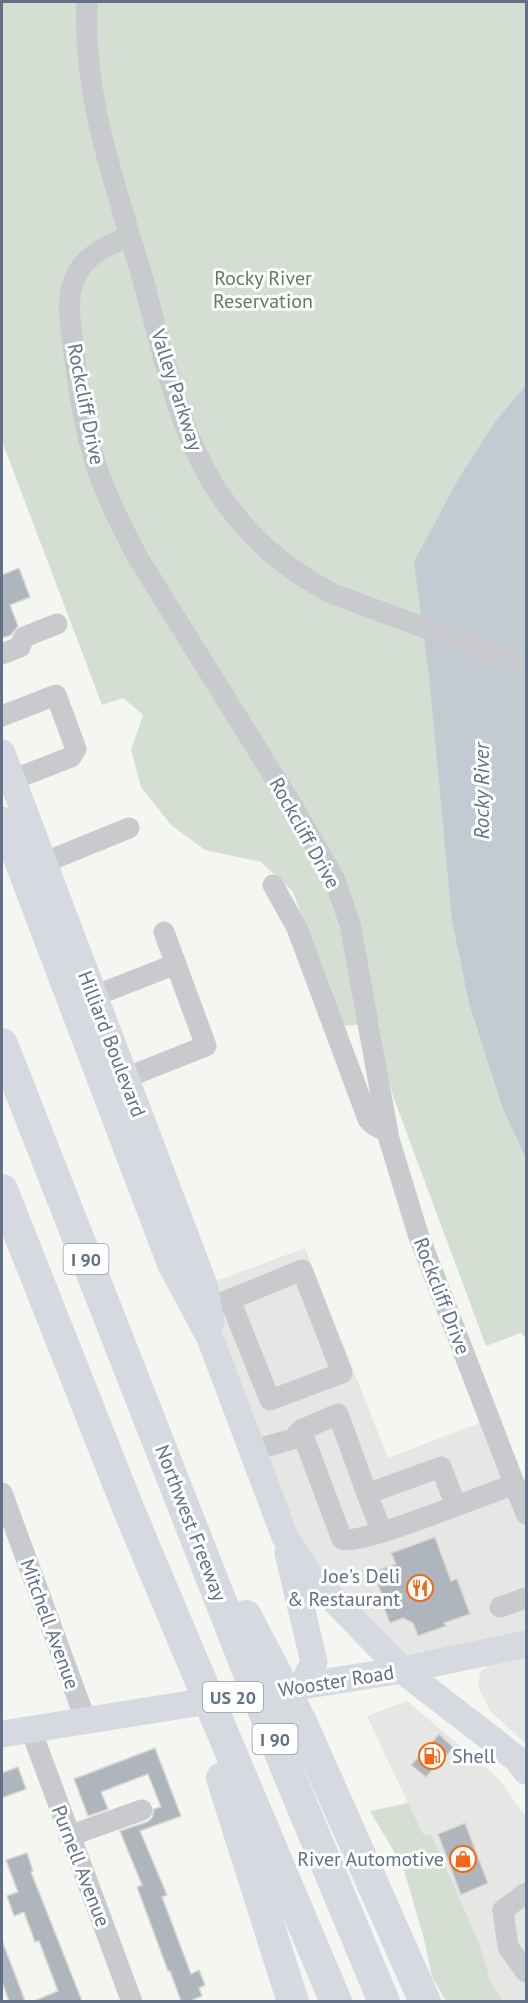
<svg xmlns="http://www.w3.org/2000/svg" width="528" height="2003" font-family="'PT Sans',sans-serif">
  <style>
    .built { fill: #e6e6e5 }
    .green { fill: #d5ded2 }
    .water { fill: #c2cbd2 }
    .building { fill: #afb5bc; stroke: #d7d7d4; stroke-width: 1.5 }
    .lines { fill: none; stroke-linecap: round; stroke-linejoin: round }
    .minor { stroke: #c8cace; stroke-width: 21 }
    .major { stroke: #d6d9df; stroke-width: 27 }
    .highway { stroke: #d6d9df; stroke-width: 32 }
    .labels { text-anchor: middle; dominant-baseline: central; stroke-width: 6; stroke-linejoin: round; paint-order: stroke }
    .shield { fill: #fff; stroke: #919caa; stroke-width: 1.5 }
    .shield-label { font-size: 18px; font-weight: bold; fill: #627185 }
    .park-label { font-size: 20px; fill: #637c61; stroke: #fff }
    .street-label { font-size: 20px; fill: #627185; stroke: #fff }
    .poi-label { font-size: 20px; fill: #627185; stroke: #fff; text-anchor: end }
    .water-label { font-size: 21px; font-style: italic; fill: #5e7383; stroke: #fff }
  </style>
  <rect width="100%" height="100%" fill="#f5f6f1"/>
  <path class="built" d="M305,1248L388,1458L482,1422L526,1507V1634L405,1655L318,1568L284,1505L215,1333L211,1283Z
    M526,1655V1744L490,1711L478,1687L480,1672L492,1662Z
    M407,1701L498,1778L526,1817V2001H504L492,1985L479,1943L432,1836L423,1835L367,1716Z"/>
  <path class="green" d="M2,2H526V1339L521,1333L486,1346L393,1096L387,1072L379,1023L343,1026L293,892L261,862L205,850L171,825L141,787L131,750L143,715L123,698L102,705L2,441Z
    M408,1803L423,1834L432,1836L479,1943L492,1985L504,2001H446L432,1977L424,1939L403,1867L370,1811Z"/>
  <path class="water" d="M526,385V1158L503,1109L469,1003L452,920L429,676L414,562L456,483L495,422Z"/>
  <path class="building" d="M19,568L30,597L10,605L18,626L11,635L2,638V575Z
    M435,1537L451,1581L457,1579L470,1614L444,1623L446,1626L418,1636L413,1623L403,1618L390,1623L379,1596L382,1595L373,1572L396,1564L391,1553Z
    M439,1734L454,1748L426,1777L411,1765Z
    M155,1748L181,1816L140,1831L167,1895L162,1897L191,1974L199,1970L205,1985L199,1988L202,1996L190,2001H181L170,1971H168L137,1887L142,1885L120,1831L147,1822L152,1818L154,1809L161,1807L148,1774L101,1792L108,1809L88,1816L74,1779Z
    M18,1767L26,1789L2,1798V1773Z
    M465,1823L488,1883L461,1895L438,1834Z
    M27,1853L33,1871L31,1872L82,2001H34L58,1991L39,1941L35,1942L24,1912L14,1916L7,1896L18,1892L6,1860Z
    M2,1943H3L25,2001H9L2,1982Z"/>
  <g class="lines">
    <path class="minor" d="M87,2C82,98 117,189 143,280C163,352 177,430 219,493C249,538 285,569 333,594L526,665
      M129,237C105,245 78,260 72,286C67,303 71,328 73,346C78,386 84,429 97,468C107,498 122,527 137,556L290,802L334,878L350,924L389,1139L418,1234L526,1514
      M2,654L20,647L24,637L57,624
      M2,716L56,695L76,749L71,757L12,780
      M43,863L129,828
      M273,885L297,928L368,1119L374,1125L388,1132
      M94,996L176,964
      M125,1078L206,1046L164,932
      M209,1308L302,1270L342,1373L270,1400L230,1300
      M254,1450L293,1439L301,1430L338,1414L367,1494L441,1467L456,1506C437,1513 355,1545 342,1539L301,1430
      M2,1493L86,1721
      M367,1494L382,1532
      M456,1506L515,1484
      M500,1607L526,1598
      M31,1730L132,2002
      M69,1836L142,1810
      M526,1893L503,1910L508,1947L526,1972"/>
    <path class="major" d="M2,753L204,1285L211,1322
      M2,820L171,1265L210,1338L285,1537L308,1573L402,1670L499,1745L518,1760L526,1771
      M288,1553L314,1662L302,1686
      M2,1734L402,1670L526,1644"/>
    <path class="highway" d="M2,1044L285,1765L384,2002
      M2,1190L128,1508L336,2002
      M246,1616L301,1722L425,2002
      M222,1778L293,2002"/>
  </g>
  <defs>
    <symbol id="restaurant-ring" viewBox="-11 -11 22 22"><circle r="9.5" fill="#fff" stroke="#f26816" stroke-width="1.5"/><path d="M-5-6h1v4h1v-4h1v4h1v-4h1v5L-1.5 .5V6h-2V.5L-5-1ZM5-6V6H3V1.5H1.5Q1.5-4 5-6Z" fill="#f26816"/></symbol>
    <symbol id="fuel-ring" viewBox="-11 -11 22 22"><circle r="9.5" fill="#fff" stroke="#f26816" stroke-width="1.5"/><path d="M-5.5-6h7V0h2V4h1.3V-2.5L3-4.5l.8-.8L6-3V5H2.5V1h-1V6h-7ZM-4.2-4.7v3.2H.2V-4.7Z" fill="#f26816"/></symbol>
    <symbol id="shop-ring" viewBox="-11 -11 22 22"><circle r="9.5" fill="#fff" stroke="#f26816" stroke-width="1.5"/><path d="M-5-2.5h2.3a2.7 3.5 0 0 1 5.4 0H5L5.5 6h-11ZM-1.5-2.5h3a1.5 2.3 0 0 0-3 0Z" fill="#f26816"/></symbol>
  </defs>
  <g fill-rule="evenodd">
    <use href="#restaurant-ring" x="405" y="1573" width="30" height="30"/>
    <use href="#fuel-ring" x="417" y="1741" width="30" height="30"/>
    <use href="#shop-ring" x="448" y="1844" width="30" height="30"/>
  </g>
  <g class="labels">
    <g class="shield">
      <rect x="63.5" y="1244" width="45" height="30" rx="4.5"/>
      <rect x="203" y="1682" width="60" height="30" rx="4.5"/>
      <rect x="252.5" y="1724" width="45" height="30" rx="4.5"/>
    </g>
    <g class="shield-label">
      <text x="86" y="1259">I 90</text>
      <text x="233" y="1697">US 20</text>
      <text x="275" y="1739">I 90</text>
    </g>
    <g class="park-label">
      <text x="263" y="278">Rocky River<tspan x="263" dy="23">Reservation</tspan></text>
    </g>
    <g class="street-label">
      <text transform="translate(177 390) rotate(72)">Valley Parkway</text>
      <text transform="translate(86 404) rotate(79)">Rockcliff Drive</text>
      <text transform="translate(305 833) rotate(61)">Rockcliff Drive</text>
      <text transform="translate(112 1044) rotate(69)">Hilliard Boulevard</text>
      <text transform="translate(442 1296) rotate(69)">Rockcliff Drive</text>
      <text transform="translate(191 1523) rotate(69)">Northwest Freeway</text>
      <text transform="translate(50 1624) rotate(70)">Mitchell Avenue</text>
      <text transform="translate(336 1681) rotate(-9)">Wooster Road</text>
      <text transform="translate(81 1866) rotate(69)">Purnell Avenue</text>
    </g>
    <g class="poi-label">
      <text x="400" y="1576">Joe's Deli<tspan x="400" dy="23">&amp; Restaurant</tspan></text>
      <text x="452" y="1756" text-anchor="start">Shell</text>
      <text x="444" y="1859">River Automotive</text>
    </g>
    <g class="water-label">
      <text transform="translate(481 791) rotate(-90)">Rocky River</text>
    </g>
  </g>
  <rect width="528" height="2003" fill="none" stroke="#627185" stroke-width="6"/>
</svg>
